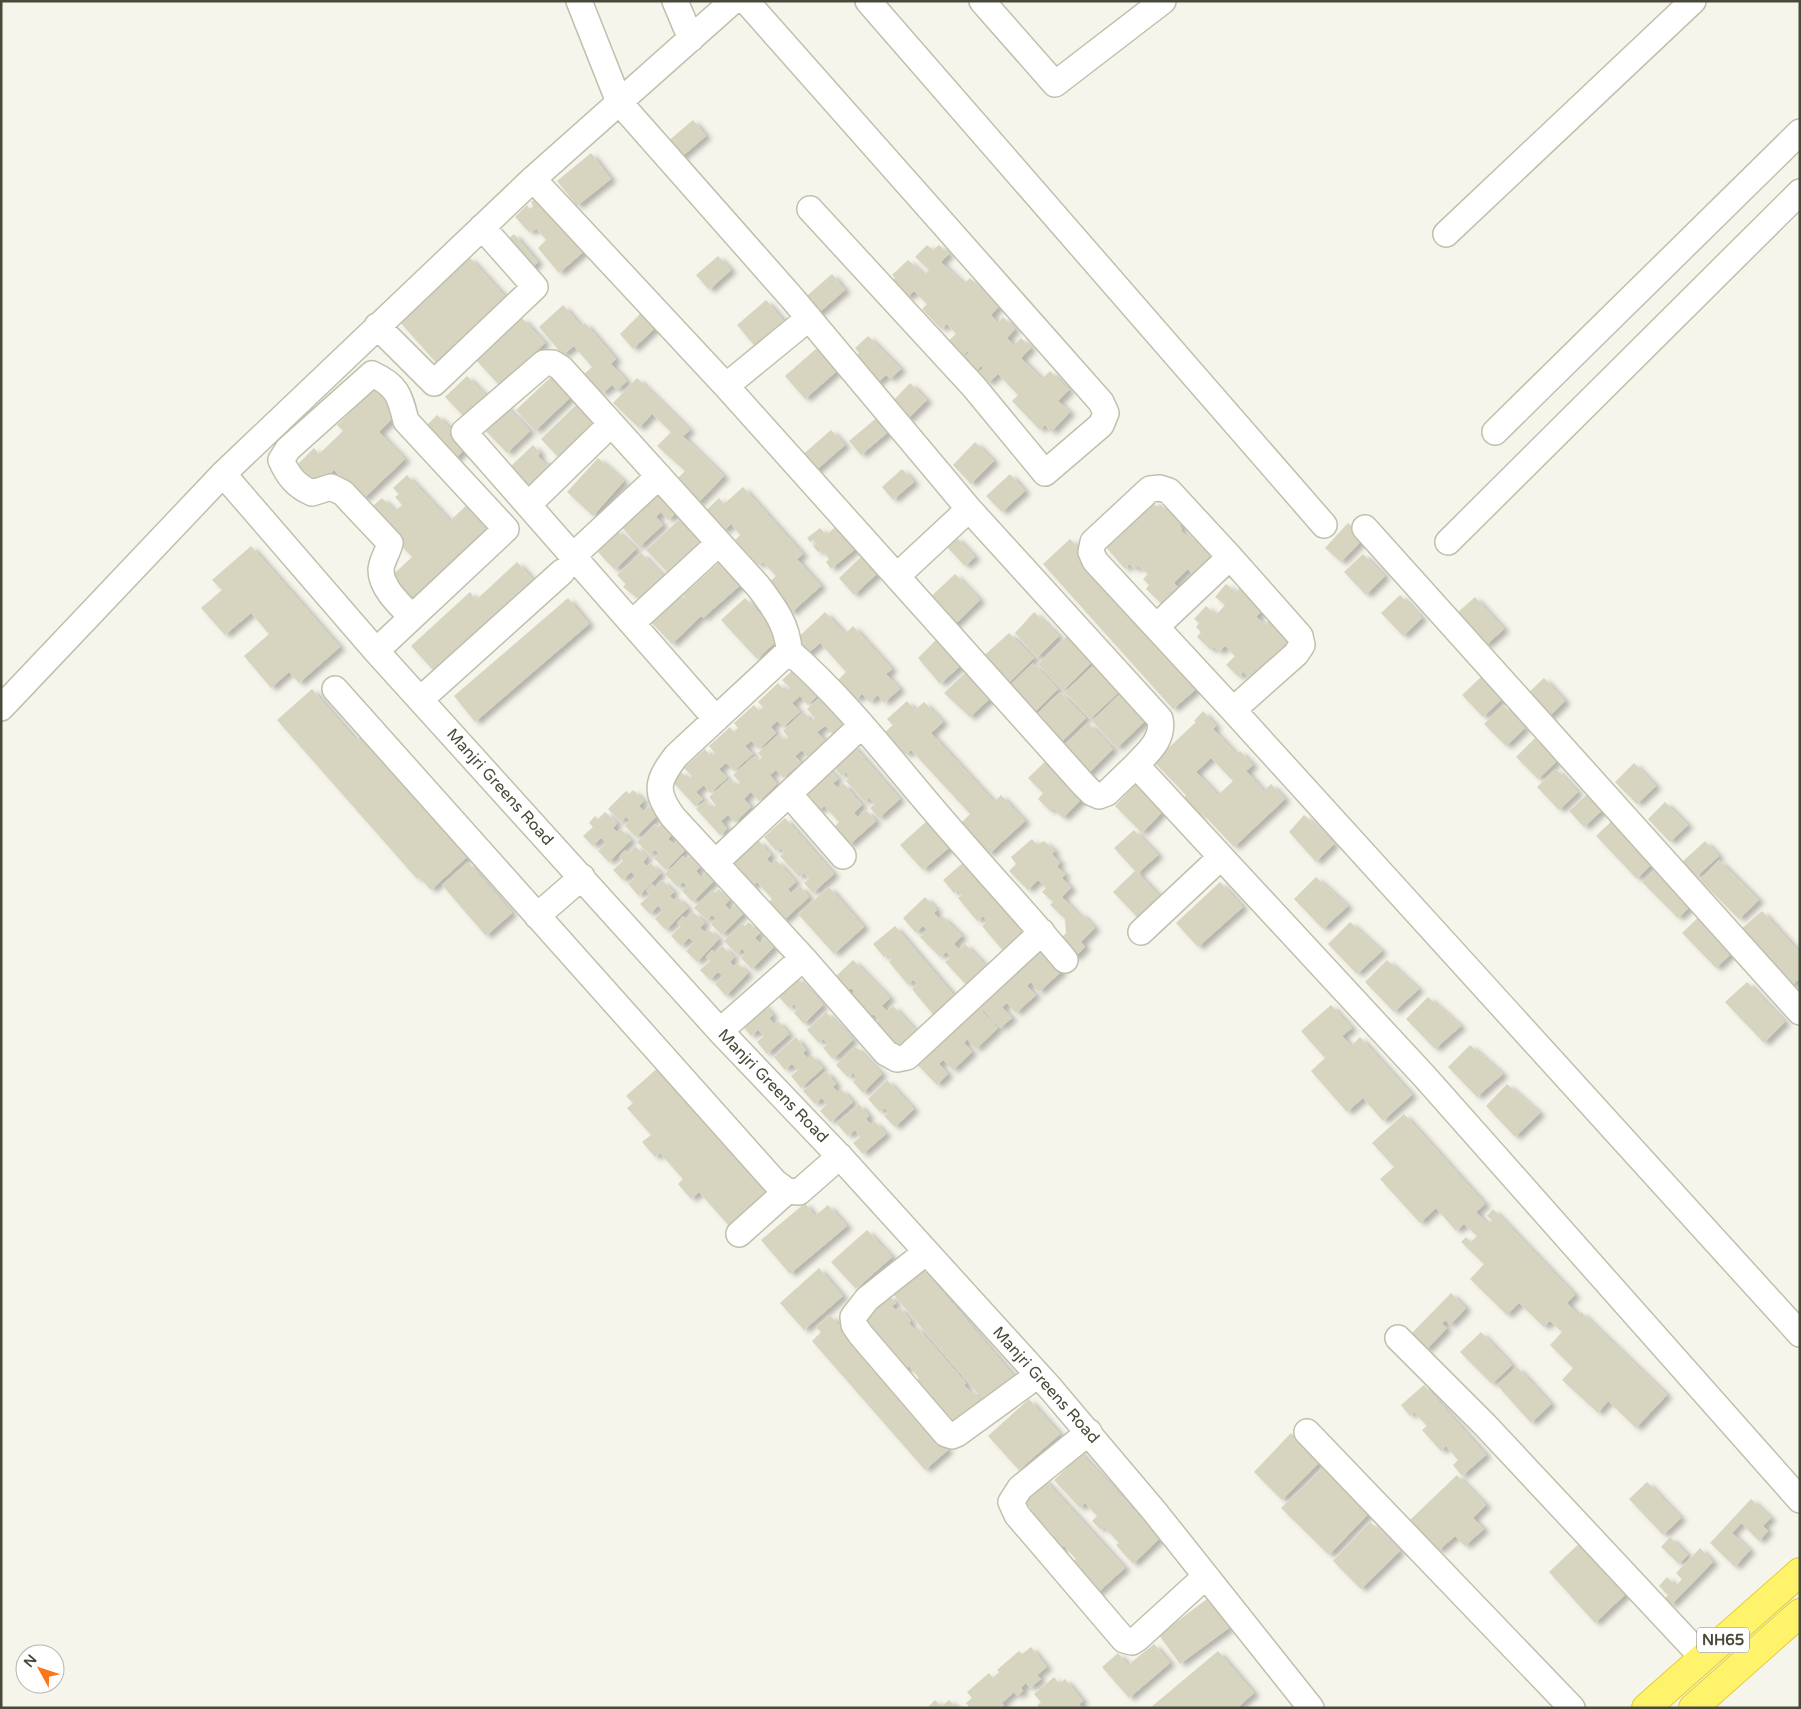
<svg xmlns="http://www.w3.org/2000/svg" width="1801" height="1709" font-family="'Varela Round',sans-serif">
  <style>
    .building { fill: #d7d4c0; fill-rule: evenodd; filter: url(#shadow) }
    .lines { fill: none; stroke-linecap: round; stroke-linejoin: round }
    .minor-casing { stroke: #c1c0ad; stroke-width: 28 }
    .highway-casing { stroke: #e0cd3b; stroke-width: 30 }
    .minor { stroke: #fff; stroke-width: 25 }
    .highway { stroke: #fff36c; stroke-width: 28 }
    .labels { text-anchor: middle; dominant-baseline: central; stroke-width: 5; stroke-linejoin: round; paint-order: stroke }
    .shield { fill: #fff; stroke: #807f74; stroke-width: 1 }
    .shield-label { font-size: 15px; font-weight: bold; fill: #4a4838 }
    .street-label { font-size: 16px; fill: #4a4838; stroke: #fff }
  </style>
  <defs>
    <filter id="shadow"><feDropShadow dx="5.5" dy="3" stdDeviation="2.5" flood-color="#0004"/></filter>
  </defs>
  <rect width="100%" height="100%" fill="#f5f5eb"/>
  <path class="building" d="M693,120L706,136L679,159L666,143Z
    M591,153L611,179L577,206L557,181Z
    M542,193L588,248L559,273L538,248L546,240L537,229L529,232L515,217L527,205L530,209L533,206L531,202Z
    M514,234L538,262L526,273L502,244Z
    M927,245L933,250L939,245L949,254L941,262L964,284L970,278L999,306L991,315L998,323L1003,317L1015,329L1007,338L1014,345L1021,338L1031,348L1021,358L1042,379L1050,371L1069,390L1058,401L1070,412L1051,432L1045,425L1040,430L1012,401L1018,395L998,374L988,383L978,373L983,368L981,366L975,372L963,358L969,353L968,351L961,357L947,342L956,334L947,324L941,329L922,309L927,304L914,291L907,298L891,282L895,278L892,275L908,260L924,275L929,270L915,257Z
    M718,256L731,270L709,290L696,275Z
    M469,257L511,303L440,367L399,321Z
    M832,274L845,290L814,317L801,301Z
    M766,300L788,326L759,351L737,325Z
    M563,305L581,326L585,323L616,359L611,364L627,381L617,390L612,385L602,394L584,374L592,367L574,346L563,355L539,327Z
    M645,309L659,324L633,349L620,334Z
    M522,318L545,343L499,385L476,360Z
    M868,336L901,369L890,379L886,375L876,384L852,360L859,353L855,348Z
    M817,348L837,371L805,399L785,376Z
    M554,374L573,395L535,431L516,410Z
    M467,376L491,401L469,422L445,397Z
    M637,378L690,430L683,436L724,476L697,504L674,482L685,471L657,446L671,432L652,414L639,428L613,403Z
    M910,383L927,400L907,420L890,404Z
    M376,388L399,412L379,432L405,459L363,499L334,470L313,490L293,469L314,448L319,454L343,431L337,425Z
    M504,404L530,431L507,453L481,426Z
    M577,404L599,426L562,461L541,439Z
    M437,415L468,446L454,460L423,429Z
    M880,415L892,429L861,455L849,441Z
    M831,430L845,445L813,473L800,457Z
    M975,442L994,461L971,484L953,465Z
    M533,445L540,453L538,456L546,465L549,462L556,470L534,491L511,466Z
    M598,458L624,481L593,516L567,492Z
    M902,469L914,482L893,500L882,487Z
    M1010,474L1025,491L1002,512L986,496Z
    M407,475L450,521L473,499L496,523L408,604L386,581L412,557L368,510L382,498L395,511L402,505L395,497L399,494L393,488Z
    M743,487L803,554L797,559L821,586L791,613L766,585L776,576L763,562L758,565L735,540L740,535L731,524L724,531L702,514L719,498L724,504Z
    M659,489L679,511L668,520L661,512L656,517L663,525L639,547L619,524Z
    M1152,502L1157,507L1160,504L1165,509L1171,504L1181,517L1178,520L1182,524L1179,526L1182,528L1181,531L1188,537L1190,535L1212,558L1199,581L1188,569L1174,583L1183,593L1162,604L1146,589L1149,585L1143,579L1148,574L1138,566L1135,569L1129,564L1125,569L1105,546Z
    M683,516L707,542L671,576L646,550Z
    M840,523L859,546L831,569L826,562L829,559L822,550L818,552L813,546L816,543L813,540L810,542L807,538L820,528L826,535Z
    M1348,523L1364,538L1341,562L1325,548Z
    M615,529L636,549L615,570L598,552Z
    M956,537L975,557L965,566L946,546Z
    M1070,539L1201,685L1173,709L1043,564Z
    M251,546L340,647L299,683L289,672L271,688L244,656L269,634L251,613L225,635L201,608L222,590L212,580Z
    M641,553L664,577L640,600L623,587L626,584L617,575Z
    M864,554L880,571L854,595L839,578Z
    M1363,554L1385,576L1366,595L1344,572Z
    M723,559L744,582L703,618L683,595Z
    M517,562L537,584L443,670L438,665L433,670L411,646L470,592L476,600Z
    M955,574L980,600L950,629L925,602Z
    M1226,584L1236,592L1243,585L1263,609L1256,617L1265,624L1272,617L1298,640L1249,685L1246,682L1249,677L1243,672L1239,677L1226,665L1235,656L1225,646L1219,652L1214,647L1211,650L1197,637L1201,632L1196,627L1199,623L1194,619L1206,606L1216,615L1225,605L1215,597Z
    M678,592L701,616L672,644L649,620Z
    M1400,595L1422,618L1403,636L1381,613Z
    M1475,597L1504,629L1485,646L1457,613Z
    M568,598L589,624L475,722L454,696Z
    M745,598L781,637L757,659L721,620Z
    M825,612L845,634L853,626L892,669L886,674L900,689L884,703L878,695L870,702L862,694L856,700L838,680L846,672L820,643L804,657L792,643Z
    M1034,612L1059,636L1037,658L1015,633Z
    M1009,633L1034,658L1004,688L978,661Z
    M941,635L966,661L940,684L918,658Z
    M1068,635L1093,661L1063,691L1038,664Z
    M1033,663L1058,689L1028,719L1003,692Z
    M1095,664L1121,690L1090,719L1065,692Z
    M971,667L996,693L970,717L944,693Z
    M794,669L818,695L808,705L800,696L792,703L800,712L783,727L777,721L771,727L776,733L759,749L751,741L745,746L753,754L734,771L726,763L719,769L727,778L710,793L704,785L696,792L703,799L695,806L671,780L680,771L688,780L692,776L684,768L705,749L711,757L715,753L709,746L730,727L734,732L738,728L734,723L754,705L759,711L763,707L758,702L778,683L786,692L790,688L782,680Z
    M1481,677L1502,699L1483,717L1462,695Z
    M1544,678L1565,701L1548,718L1526,695Z
    M312,689L356,740L361,736L468,856L431,890L419,877L417,879L277,720Z
    M1060,692L1086,718L1055,748L1030,721Z
    M1122,692L1148,718L1117,748L1092,721Z
    M819,698L843,725L833,734L825,726L817,732L825,741L807,757L802,750L795,756L801,763L783,778L776,770L770,775L777,784L759,801L751,792L744,799L751,807L735,822L728,815L721,821L727,829L720,835L696,809L705,801L712,809L716,805L709,797L729,779L736,786L740,782L733,775L754,756L759,761L762,757L758,753L779,734L784,740L788,737L783,731L803,712L811,721L815,718L807,709Z
    M907,701L915,710L924,702L943,722L931,733L994,802L1001,795L1025,821L989,854L961,823L970,814L911,750L906,755L885,732L893,725L887,719Z
    M1503,705L1525,728L1506,746L1484,724Z
    M1203,711L1216,726L1213,729L1236,754L1240,751L1253,765L1246,771L1264,791L1271,784L1285,799L1234,847L1203,814L1201,816L1184,798L1186,795L1152,760L1162,754L1196,722L1194,721ZM1211,758L1233,781L1218,795L1196,772Z
    M1088,723L1113,749L1083,779L1057,752Z
    M1535,738L1557,761L1538,779L1516,757Z
    M851,743L900,799L879,818L870,808L875,804L869,798L865,802L846,781L850,777L846,772L842,776L829,762Z
    M1052,755L1087,794L1063,818L1053,808L1050,811L1038,799L1043,793L1028,778Z
    M1634,763L1656,786L1637,804L1615,782Z
    M825,765L838,779L833,783L838,788L843,783L862,805L854,813L858,817L866,810L876,821L849,845L833,828L839,822L824,806L818,811L810,803L813,800L801,786Z
    M1556,769L1578,792L1559,810L1537,787Z
    M1136,784L1163,811L1142,833L1115,806Z
    M1594,788L1609,804L1584,827L1569,811Z
    M633,790L644,801L639,806L644,811L649,806L658,815L636,837L625,826L630,820L626,817L621,822L608,809L626,791L629,794Z
    M1665,802L1688,825L1670,842L1648,819Z
    M605,812L617,823L613,828L617,832L620,829L631,840L609,862L598,851L606,843L601,838L593,846L583,836L593,827L589,823L595,816L598,819Z
    M1304,815L1334,844L1316,862L1289,832Z
    M1618,815L1659,857L1637,879L1596,836Z
    M785,818L834,874L813,893L804,883L809,879L804,873L799,877L780,856L785,852L780,848L776,851L764,837Z
    M928,820L951,846L923,870L900,845Z
    M662,823L673,834L668,839L674,844L679,839L687,848L666,870L654,858L659,853L655,850L650,855L637,842L655,824L658,827Z
    M1134,830L1158,855L1138,873L1163,900L1141,921L1113,892L1135,871L1114,848Z
    M1032,839L1037,845L1044,841L1055,851L1052,854L1060,862L1057,867L1065,874L1062,878L1071,888L1062,897L1079,915L1081,913L1095,928L1081,942L1085,947L1074,958L1057,942L1066,933L1065,919L1050,905L1053,902L1042,892L1046,888L1038,880L1028,890L1009,871L1016,864L1011,857Z
    M758,840L771,855L767,859L771,864L776,860L796,882L788,889L791,893L800,886L809,897L782,922L766,904L772,899L757,882L751,887L744,879L746,876L734,863Z
    M1705,841L1719,856L1696,877L1682,862Z
    M635,846L647,857L643,862L647,866L650,863L661,873L639,896L628,884L636,876L631,872L623,880L613,870L623,861L619,857L625,850L628,853Z
    M683,856L686,859L690,856L701,866L696,871L701,877L706,872L715,880L693,902L682,891L687,886L683,882L678,887L665,874Z
    M1719,860L1759,900L1739,919L1700,880Z
    M468,862L512,913L486,936L442,885Z
    M964,862L1027,935L1006,954L982,926L987,921L983,916L977,921L958,898L962,895L958,890L954,893L943,880Z
    M1661,863L1698,899L1678,918L1642,882Z
    M1316,877L1348,906L1323,929L1294,899Z
    M662,880L674,892L670,896L674,900L677,897L688,908L666,930L655,919L663,910L658,906L650,914L640,904L650,895L646,891L652,884L655,887Z
    M1220,882L1243,907L1198,947L1176,923Z
    M829,887L864,927L834,954L798,914Z
    M719,889L730,899L725,905L730,910L735,905L744,913L722,935L711,924L716,919L712,915L707,920L694,908L712,890L715,893Z
    M925,897L937,910L934,913L939,919L942,916L962,936L954,944L959,949L965,944L991,971L971,990L945,962L951,957L946,952L940,957L920,937L927,930L923,926L916,933L903,918Z
    M1706,910L1740,945L1716,968L1682,933Z
    M1762,911L1800,953V978L1791,986L1740,930Z
    M693,912L705,923L700,928L705,932L708,929L719,939L697,962L686,951L694,942L689,938L681,946L671,936L681,926L677,923L683,916L686,919Z
    M749,922L760,933L755,938L760,943L765,938L774,947L752,969L741,958L746,952L742,949L737,954L724,941L742,923L745,926Z
    M1350,922L1382,951L1357,974L1328,944Z
    M895,926L957,999L936,1018L912,989L918,984L913,980L908,985L889,962L892,959L888,954L884,957L873,944Z
    M1036,944L1062,971L1039,992L1031,982L1027,986L1036,995L1016,1013L1007,1003L1002,1007L1012,1018L1000,1028L975,1001Z
    M722,946L734,957L730,962L734,966L737,963L748,973L726,996L715,984L723,976L718,972L710,980L700,970L710,961L706,957L712,950L715,953Z
    M853,960L890,998L882,1006L887,1011L893,1006L918,1033L899,1052L873,1025L879,1020L873,1014L868,1020L848,999L855,992L851,988L844,995L831,981Z
    M1387,960L1419,989L1394,1012L1365,982Z
    M796,977L823,1005L804,1024L794,1013L798,1009L794,1004L789,1008L777,995Z
    M1747,982L1785,1022L1764,1043L1725,1002Z
    M1428,997L1461,1026L1435,1049L1406,1019Z
    M973,1001L998,1028L976,1049L967,1039L964,1043L972,1052L953,1070L943,1060L939,1064L948,1074L937,1085L911,1058Z
    M762,1003L773,1015L769,1018L774,1024L778,1021L789,1034L767,1054L757,1042L764,1036L758,1030L751,1036L740,1023Z
    M1331,1005L1352,1028L1342,1036L1351,1046L1360,1037L1412,1095L1383,1121L1363,1098L1347,1112L1311,1071L1325,1058L1301,1031Z
    M826,1012L853,1040L833,1059L823,1048L828,1044L823,1039L819,1043L807,1030Z
    M796,1037L806,1050L803,1053L808,1058L811,1055L823,1068L801,1088L791,1076L798,1070L792,1064L785,1070L774,1057Z
    M1470,1045L1503,1074L1477,1097L1448,1067Z
    M855,1046L882,1074L863,1093L853,1082L857,1078L853,1073L848,1077L836,1065Z
    M661,1065L771,1191L730,1227L699,1192L691,1199L678,1184L683,1179L660,1153L655,1157L642,1142L651,1135L627,1108L633,1103L626,1096Z
    M826,1071L836,1084L833,1087L838,1092L841,1089L853,1102L831,1122L820,1111L827,1104L822,1098L815,1104L803,1091Z
    M887,1080L914,1109L895,1127L884,1116L889,1112L884,1108L880,1112L868,1099Z
    M1507,1084L1540,1113L1515,1137L1486,1106Z
    M859,1104L869,1116L866,1119L871,1124L874,1121L886,1134L863,1154L853,1143L860,1137L855,1130L848,1136L836,1123Z
    M1404,1114L1485,1204L1476,1212L1488,1224L1492,1220L1487,1216L1493,1209L1575,1295L1567,1303L1578,1315L1581,1312L1667,1395L1636,1428L1608,1401L1598,1413L1562,1380L1573,1368L1550,1345L1562,1332L1550,1321L1544,1327L1519,1303L1507,1315L1470,1279L1484,1264L1461,1242L1466,1237L1471,1242L1477,1236L1464,1224L1456,1231L1436,1208L1420,1223L1380,1179L1394,1167L1372,1143Z
    M805,1203L815,1216L828,1205L847,1226L790,1274L761,1240Z
    M867,1230L892,1257L856,1289L831,1262Z
    M819,1268L843,1296L804,1330L780,1303Z
    M923,1269L1014,1376L984,1401L893,1294Z
    M1451,1293L1466,1308L1450,1325L1445,1320L1442,1324L1447,1328L1426,1350L1410,1335Z
    M889,1295L896,1303L892,1306L896,1310L899,1307L911,1321L909,1323L914,1329L917,1327L966,1383L964,1385L971,1393L973,1391L982,1402L951,1429L912,1384L919,1378L909,1366L902,1372L892,1360L896,1356L887,1346L883,1349L858,1322Z
    M830,1315L948,1450L925,1470L812,1341L821,1332L816,1327Z
    M1481,1332L1512,1365L1492,1384L1460,1352Z
    M1517,1367L1551,1404L1531,1423L1497,1385Z
    M1424,1385L1486,1455L1462,1476L1453,1465L1458,1460L1446,1446L1441,1451L1422,1430L1427,1426L1414,1412L1410,1416L1401,1405Z
    M1029,1399L1060,1434L1019,1470L988,1436Z
    M1291,1433L1320,1462L1282,1500L1254,1472Z
    M1076,1448L1160,1538L1133,1564L1116,1545L1119,1543L1104,1527L1101,1530L1092,1521L1097,1516L1085,1503L1080,1508L1054,1480L1067,1468L1061,1462Z
    M1326,1465L1370,1512L1329,1555L1281,1508Z
    M1457,1475L1486,1505L1473,1518L1484,1529L1465,1546L1455,1536L1438,1551L1409,1521Z
    M1043,1478L1125,1568L1095,1595L1090,1590L1095,1585L1084,1574L1079,1579L1068,1566L1076,1559L1064,1546L1059,1551L1048,1540L1053,1535L1041,1522L1037,1525L1026,1513L1031,1509L1021,1497Z
    M1647,1482L1681,1518L1663,1535L1629,1499Z
    M1751,1499L1771,1518L1763,1526L1768,1531L1759,1541L1741,1523L1732,1533L1750,1550L1735,1567L1710,1543Z
    M1370,1522L1400,1551L1361,1589L1333,1561Z
    M1670,1537L1688,1555L1679,1564L1661,1547Z
    M1584,1539L1630,1590L1595,1623L1549,1572Z
    M1700,1548L1713,1562L1671,1605L1665,1599L1668,1595L1659,1586L1667,1577L1676,1586L1682,1579L1676,1573Z
    M1207,1599L1229,1628L1180,1664L1159,1635Z
    M1154,1644L1170,1663L1129,1698L1102,1667L1118,1653L1128,1665Z
    M1031,1647L1047,1667L1037,1675L1041,1679L1030,1688L1026,1683L1021,1688L1023,1691L1017,1696L1014,1692L1002,1703L1004,1705L1001,1708H970L966,1703L972,1698L967,1692L989,1673L993,1678L999,1672L997,1670L1019,1651L1022,1654Z
    M1218,1651L1254,1693L1237,1708H1150Z
    M1054,1677L1059,1684L1065,1679L1083,1701L1079,1704L1082,1708H1039L1037,1706L1041,1702L1034,1694Z
    M935,1700L941,1707L949,1700L955,1706L952,1708H927Z"/>
  <g class="lines">
    <defs>
      <path id="minor" d="M579,1L619,102L792,298L969,509L1160,719C1164,739 1149,751 1136,765L1425,1077L1800,1500
        M675,1L691,39
        M746,1L1101,402L1106,413L1101,425L1045,473L974,387L810,209
        M868,1L1324,525
        M982,1L1055,84L1163,1
        M533,179L726,386L1083,784L1092,793L1099,796L1107,793L1136,765
        M1446,234L1693,1
        M377,326L434,383L535,287L482,227
        M726,386L809,318
        M1495,432L1800,132
        M223,474L376,651L720,1031L844,1161L1051,1389L1155,1512L1311,1708
        M528,505L611,424
        M1365,528L1800,1012
        M1448,542L1800,192
        M573,556L659,476
        M1230,557L1300,636L1302,645L1296,654L1233,710
        M897,576L969,509
        M632,623L719,543
        M1156,627L1230,557L1169,491L1160,488L1150,489L1093,542L1091,552L1095,561L1233,710L1800,1334
        M376,651L506,529L406,421C400,396 397,385 372,374L288,449L281,460C288,476 296,486 312,493L331,487L343,493L390,543C388,552 381,562 381,570C381,588 400,605 412,617
        M335,689L775,1182L787,1191L799,1192L840,1156
        M421,699L562,572
        M1,708L223,474L533,179L733,1
        M716,719L464,432L544,363H553L561,368L758,586C773,606 788,625 789,651
        M789,794L843,856
        M715,863L862,725
        M537,916L582,877
        M1042,932L907,1057L897,1059L886,1053L803,958L673,817C654,791 657,781 676,756L789,651C843,698 886,754 932,808C976,860 1022,909 1065,960
        M1141,932L1221,857
        M720,1031L803,958
        M739,1234L787,1191
        M925,1253L867,1299L853,1317L854,1325L861,1335L946,1434L952,1436L957,1434L1038,1375
        M1398,1338L1485,1425L1703,1658
        M1089,1432L1020,1488L1011,1502L1017,1515L1124,1640L1132,1642L1138,1638L1206,1576
        M1307,1432L1572,1708"/>
      <path id="highway" d="M1646,1708L1800,1572
        M1693,1708L1800,1613"/>
    </defs>
    <use href="#minor" class="minor-casing"/>
    <use href="#highway" class="highway-casing"/>
    <use href="#minor" class="minor"/>
    <use href="#highway" class="highway"/>
  </g>
  <g class="labels">
    <rect class="shield" x="1697" y="1627.5" width="52" height="25" rx="4"/>
    <g class="shield-label">
      <text x="1723" y="1640">NH65</text>
    </g>
    <g class="street-label">
      <text transform="translate(500 787) rotate(48)">Manjri Greens Road</text>
      <text transform="translate(773 1086) rotate(46)">Manjri Greens Road</text>
      <text transform="translate(1046 1385) rotate(48)">Manjri Greens Road</text>
    </g>
  </g>
  <rect width="1801" height="1709" fill="none" stroke="#4a4838" stroke-width="5"/>
  <g transform="translate(40 1669) rotate(310)"><circle r="24" fill="#ffffff" stroke="#b7b6af"/>
  <path d="M0-4L9 19L0 12L-9 19Z" fill="#fc761b"/>
  <text y="-8" font-size="14" font-weight="bold" text-anchor="middle" fill="#4a4838">N</text>
  </g>
</svg>
